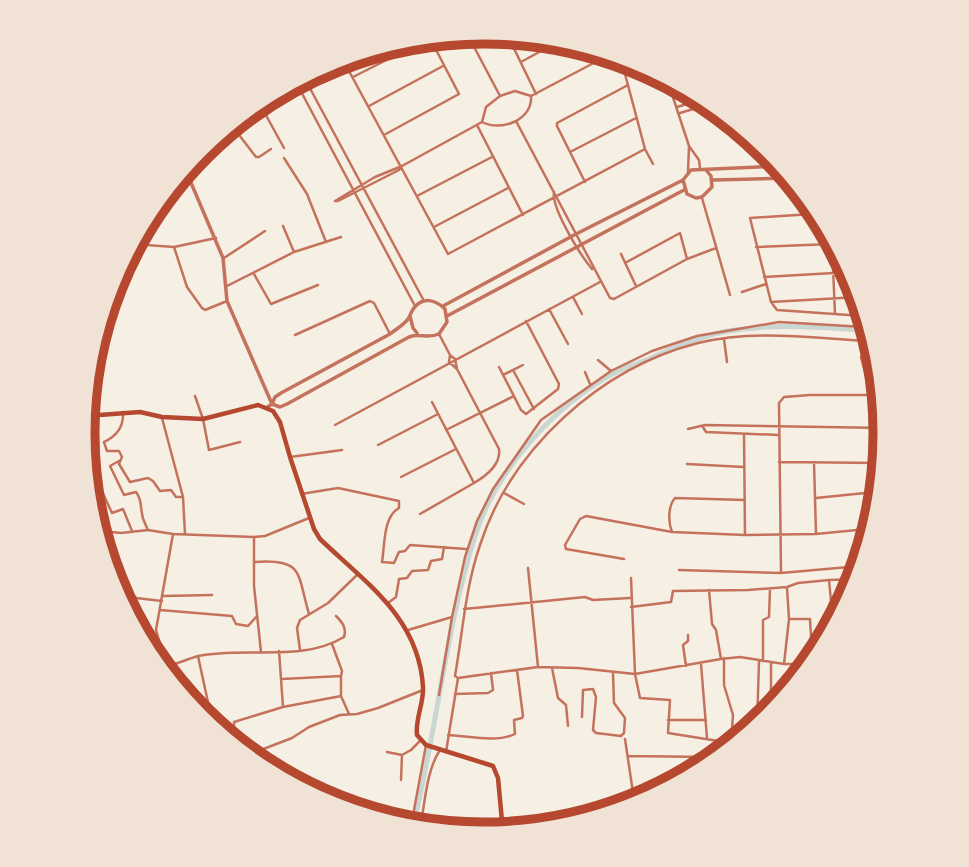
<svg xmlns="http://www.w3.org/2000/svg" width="969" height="867" font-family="Signika,sans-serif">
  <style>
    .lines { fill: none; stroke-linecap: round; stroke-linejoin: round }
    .canal { stroke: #c9d6d2; stroke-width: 5 }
    .minor { stroke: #c5725c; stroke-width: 2.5 }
    .tertiary { stroke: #c5725c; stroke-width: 3.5 }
    .secondary { stroke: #b5482f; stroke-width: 4.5 }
    .rim { fill: none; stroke: #b5482f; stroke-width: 9 }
  </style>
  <rect width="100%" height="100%" fill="#f6efe4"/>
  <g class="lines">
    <path class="canal" d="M414,822C437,727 446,628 475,536C496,470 554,406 614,373C626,367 640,363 653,357C677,346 702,336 728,331C775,323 819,328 866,330"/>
    <path class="minor" d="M485,32L473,37L472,43L500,96
      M508,36L536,94
      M621,59L645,149L653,164
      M343,60L448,254L645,149
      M521,62L552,45
      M353,77L416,45
      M305,79L424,301
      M668,82L689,146L699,160L700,168
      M297,84L415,306
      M515,91L531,96C533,120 501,132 482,122L486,107L500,96Z
      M531,96L607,56
      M369,106L443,66
      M677,107L697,101
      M262,108L284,148
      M680,113L703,106
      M253,120L265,113
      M516,121L610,298L614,299L687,259L716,248
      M728,124L732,136
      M477,125L523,215
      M233,127L256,157H259L271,149
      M384,135L459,94L432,42
      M570,152L636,118
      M284,158L307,194L326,242
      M688,172L689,146
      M585,182L557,126V123L628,85
      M554,192C551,208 581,256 592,269
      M417,196L492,157
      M702,198L730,295
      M335,201H338L399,170L402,166L482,122
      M335,201L375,177L402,166
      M812,214L750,218L771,302L777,310L863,316
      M283,226L294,252
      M434,227L508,188
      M146,245L174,247L216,238
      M832,245L835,314
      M174,247L187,287L202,308L205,310L227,301
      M756,247L832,244
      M621,254L636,286
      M224,258L265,231
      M625,263L680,233L687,259
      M254,274L271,304L318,285
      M764,277L851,272
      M227,286L294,252L341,237
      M742,292L766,284
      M573,297L582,314
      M771,302L859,297
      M549,309L568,344
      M439,334L450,355L455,359L457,369L499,449C501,464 486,476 474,483
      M295,335L370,301L374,303L390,334
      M724,339L727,362
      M450,355L449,362L457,369
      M861,357L871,395L880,466
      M598,360L611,371
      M499,367L521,410L526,414L558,389L559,384L526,321
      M513,370L534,409
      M585,372L590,384
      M503,375L523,365
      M195,396L203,419L209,450L240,442
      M123,412C124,427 117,436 104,442L107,451H119L122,457L119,464L130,482L148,478L153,481L160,491L171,490L176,497H183
      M162,418L183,497L185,534
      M335,425L600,282
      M703,427L706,432L779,435
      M688,429L705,425L885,428
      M446,430L514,396
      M83,433L93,472L112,513L123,509L132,531
      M744,434L745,535
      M378,445L438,414
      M290,457L342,450
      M119,461L110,466L124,495L136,492C142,500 140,505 142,513C142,519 146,525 148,530
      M779,462L880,463
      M814,462L816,534
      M687,464L744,467
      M401,477L456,449
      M504,493L524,504
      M301,494L338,488L399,501V508C383,517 385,544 382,562L394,563L399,552L405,551L410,545L466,549
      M816,498L875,492
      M420,514L474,483L432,402
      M102,531L121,533L148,530L173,534L254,537L265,536L309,518
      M103,531L104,518
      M672,532C668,522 668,506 675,498L745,500
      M254,537V586L261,652
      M624,559L566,549L565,545L580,519L586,516L672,532L745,535L816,534L867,529
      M254,562C304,558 297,573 309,614
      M528,568L538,667
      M679,570L781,573L860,566
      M781,573L779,403L784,397L810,395H871
      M631,578L635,674L640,698L670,700L668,733L731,743
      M709,590L712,624L716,630L721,659
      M119,596L162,601
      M163,596L212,595
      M388,603L396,597L399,579L407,578L412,571L428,570L431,561L442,559L444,547
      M631,607L671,602L673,591L748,590L787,587L798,583L829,580
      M464,609L585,597L593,600L630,598
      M160,610L232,616L236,624L248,626L257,616
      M789,619H810L812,653
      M833,622L829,580L858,579
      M408,630L452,617
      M300,650L297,628L300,620L328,603L358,574
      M279,651L283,707
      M198,656L209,707L218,730
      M724,658V685L733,715L731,743
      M763,661V620L769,617L770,589
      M701,664L707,738
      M784,664L789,619L787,588
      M686,666L683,645L688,641V635
      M166,667C177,664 187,659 198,656C245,646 301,663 344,637C347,628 342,622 336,616
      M167,668L156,630L173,534
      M552,668L558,698L566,705L568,726
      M341,676V696
      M458,678L538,667L578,668L635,674L721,659L740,657L784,664H805
      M282,679L341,676L342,671L332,644
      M455,694L488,693L493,690L491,673
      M439,695L452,617L465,557L477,521L493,489L541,420L611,371L652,351L697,336L779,322L865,327
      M771,715V663
      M582,717L583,690L593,689L596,697L593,730L596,733L621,736L624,733L625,718L614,703L613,673
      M668,720H706
      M757,726L759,661
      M448,735C468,736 497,743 515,734L514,720L522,718L523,716L517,670
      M231,738L234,735V722L283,707L341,696L349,714
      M625,739L635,806
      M722,749V746
      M387,752L402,755L411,750L420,741
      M446,752L458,678L455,676C463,631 465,589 480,545C511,449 600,368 698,343C753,329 812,338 868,341
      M253,753L292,738L309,727L340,715L357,714L378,708L423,690
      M628,756L710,757
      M401,780L402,755
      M634,799H647
      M412,821L426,745
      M421,823C425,801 427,769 440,750"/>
    <path class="tertiary" d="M186,171L223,258L227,301L272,404
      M683,180L687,194L696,198L702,197L712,187L711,176L706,170
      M713,180L788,178
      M443,306L576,234L683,180L691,170L780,166
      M410,316L413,328L417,333
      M447,316L684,190
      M266,408L272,404L275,397L281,393L390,334C396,329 404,325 408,319C411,315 411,311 414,308C423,296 436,300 445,309L447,322L439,334C428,339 420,333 409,337L287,404L280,407L272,404"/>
    <path class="secondary" d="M86,416L140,412L162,417L203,419L258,405L273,411L280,422L290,457L314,529L320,539C366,583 419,618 423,687C424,703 415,719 417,735L426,745L493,766L498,778L503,832"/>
  </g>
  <path d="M0 0H969V867H0ZM95 433a389 389 0 1 1 778 0a389 389 0 1 1-778 0Z" fill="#f1e2d6" fill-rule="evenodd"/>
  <path class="rim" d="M95 433a389 389 0 1 1 778 0a389 389 0 1 1-778 0Z"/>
</svg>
